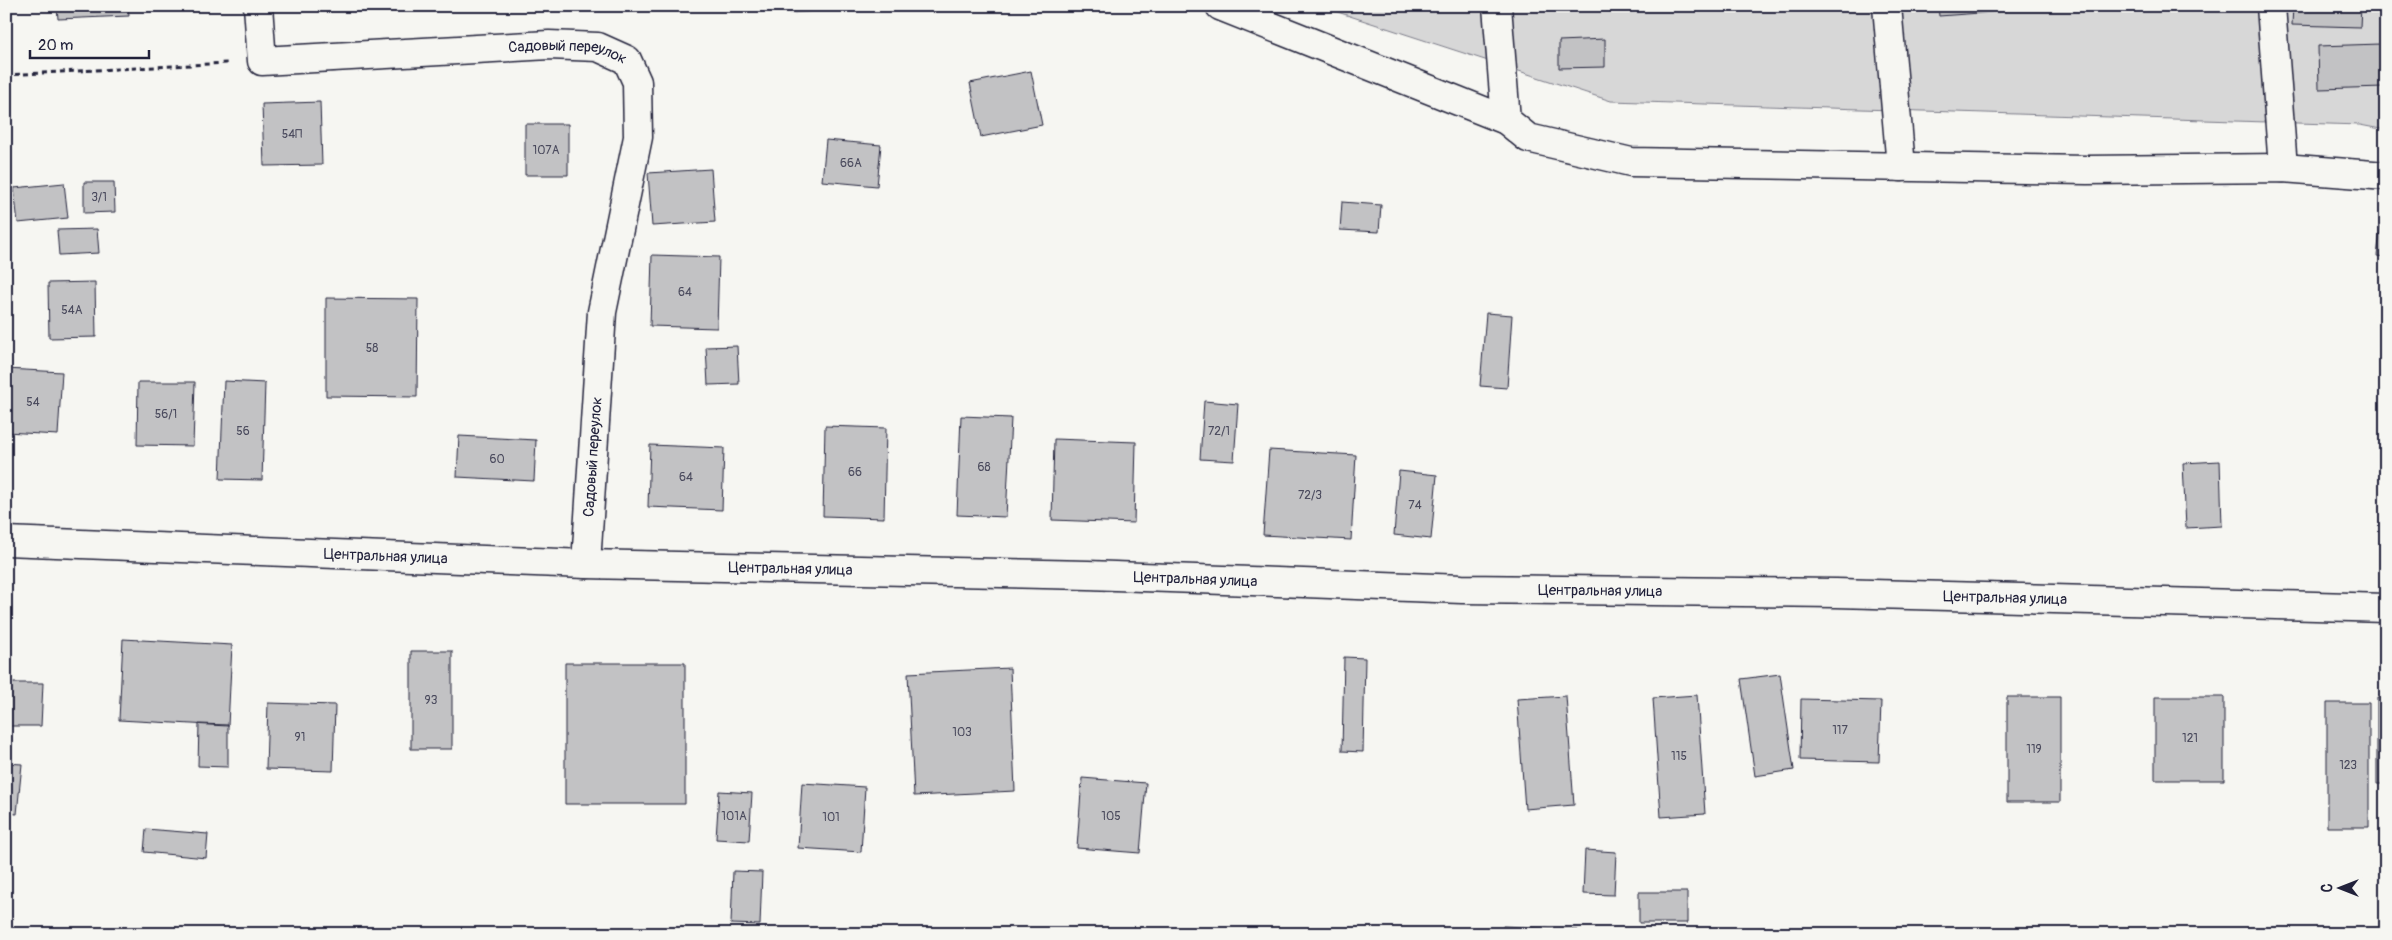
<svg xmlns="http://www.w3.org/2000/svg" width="2392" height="940" font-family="Pangolin,sans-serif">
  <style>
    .green { fill: #d7d7d7; stroke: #7c7c89 }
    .building { fill: #c2c2c4; stroke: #22223b }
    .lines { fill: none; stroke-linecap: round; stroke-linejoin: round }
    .street-casing { stroke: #22223b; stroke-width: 31 }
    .path { stroke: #22223b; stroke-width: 3; stroke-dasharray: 5 4; stroke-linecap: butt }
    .street { stroke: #f6f6f2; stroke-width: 28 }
    .labels { text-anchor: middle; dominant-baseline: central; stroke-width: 4.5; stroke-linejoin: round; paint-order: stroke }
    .number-label { font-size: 12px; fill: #4a4a5d }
    .street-label { font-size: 15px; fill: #22223b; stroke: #f6f6f2 }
  </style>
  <rect width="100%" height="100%" fill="#f6f6f2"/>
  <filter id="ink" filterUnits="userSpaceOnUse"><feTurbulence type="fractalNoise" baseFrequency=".02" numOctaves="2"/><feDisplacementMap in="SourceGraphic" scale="10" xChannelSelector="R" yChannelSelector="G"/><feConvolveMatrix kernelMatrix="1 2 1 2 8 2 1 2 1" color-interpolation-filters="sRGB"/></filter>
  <g filter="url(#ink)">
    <path class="green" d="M1319,6H2386V130L2360,125L1611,101Z"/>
    <path class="building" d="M57,6H128L129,16L58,19Z
      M789,6H847V9L790,13Z
      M1400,6H1437L1400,11Z
      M1938,6H2007V11L1939,16Z
      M2293,6H2361L2360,27L2292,25Z
      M1605,39V67L1559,68V41Z
      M2381,44L2383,87L2319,89L2318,46Z
      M1031,71L1042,125L981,137L970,83Z
      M320,102L322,165L264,166L262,104Z
      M525,124H568V175H525Z
      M826,140L881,145L877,186L822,181Z
      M711,169L715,222L652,226L648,173Z
      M84,182H114L115,212L84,213Z
      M64,183L68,218L18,223L14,188Z
      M2385,191H2386V257L2377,256Z
      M1342,202L1381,205L1379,232L1340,230Z
      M97,229L99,253L59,255L57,230Z
      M652,255L719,257L717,328L650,326Z
      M95,282L96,337L49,338L48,283Z
      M326,298L418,299L417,397L326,396Z
      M1486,313L1512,315L1507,388L1480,386Z
      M737,346L739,384L708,385L706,347Z
      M6,369L62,372L58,435L6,432Z
      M224,381L265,383L262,480L220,479Z
      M138,382H195L193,446L137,445Z
      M1204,401L1238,404L1234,461L1200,459Z
      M961,416L1011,418L1006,517L957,515Z
      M825,426L886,428L884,518L823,516Z
      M459,436L536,440L534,481L457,477Z
      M1054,439L1136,442L1134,523L1052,520Z
      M650,445L724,448L722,510L648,507Z
      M1269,450L1356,455L1351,540L1263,535Z
      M2220,461L2222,526L2186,528L2183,463Z
      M1399,471L1437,475L1431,539L1394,535Z
      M123,639L232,645L228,726L119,720Z
      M411,651H452V749H411Z
      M1344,657L1365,658L1363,752L1342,751Z
      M565,663H685V804H565Z
      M1010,668L1015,791L914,796L908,673Z
      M1780,674L1794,770L1755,776L1741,679Z
      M6,683H43L41,726H6Z
      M1697,695L1705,814L1661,817L1653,698Z
      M1566,696L1574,805L1525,809L1517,699Z
      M2007,697H2060V802H2007Z
      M2155,697H2224V780H2155Z
      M2377,698H2386V784H2377Z
      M1801,699L1881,701L1879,762L1800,760Z
      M268,703L335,705L333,771L266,769Z
      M2327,703H2369V827H2327Z
      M199,724L228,725V767L198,766Z
      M6,763L22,764L17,814L6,813Z
      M1082,778L1146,783L1140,853L1077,848Z
      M802,783L865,787L861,852L798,848Z
      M719,791L752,793L749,841L716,839Z
      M146,829L208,834L206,858L144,852Z
      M1585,850L1616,852L1614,895L1583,894Z
      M733,871L762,872L760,925L731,924Z
      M1639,892H1687V923H1639Z
      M1503,926L1578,930L1577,934H1502Z"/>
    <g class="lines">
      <defs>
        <g id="street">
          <path id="s1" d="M258,6L262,61L549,45L598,47L627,60L637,82L638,137L602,312L586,564"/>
          <path d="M1220,6L1506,120L1528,138L1631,162L2087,170L2283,168L2386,176"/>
          <path d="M1497,6L1506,120"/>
          <path d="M1887,6L1901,167"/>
          <path d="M2271,6L2283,168"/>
          <path id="s2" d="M6,541L586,564L1088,575L1462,589L1836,593L2386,608"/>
        </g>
      </defs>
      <use href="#street" class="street-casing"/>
      <path class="path" d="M6,75L227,63"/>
      <use href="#street" class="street"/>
    </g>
  </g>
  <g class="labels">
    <g class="number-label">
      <text x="292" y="134">54П</text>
      <text x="546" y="150">107А</text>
      <text x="851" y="163">66А</text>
      <text x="99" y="197">3/1</text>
      <text x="685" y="292">64</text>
      <text x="72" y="310">54А</text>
      <text x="372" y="348">58</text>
      <text x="33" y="402">54</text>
      <text x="166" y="414">56/1</text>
      <text x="243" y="431">56</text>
      <text x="1219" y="431">72/1</text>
      <text x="497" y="459">60</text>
      <text x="984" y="467">68</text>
      <text x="855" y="472">66</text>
      <text x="686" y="477">64</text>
      <text x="1310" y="495">72/3</text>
      <text x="1415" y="505">74</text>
      <text x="431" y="700">93</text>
      <text x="1840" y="730">117</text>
      <text x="962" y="732">103</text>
      <text x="300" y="737">91</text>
      <text x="2190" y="738">121</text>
      <text x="2034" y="749">119</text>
      <text x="1679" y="756">115</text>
      <text x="2348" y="765">123</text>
      <text x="734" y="816">101А</text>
      <text x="1111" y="816">105</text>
      <text x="831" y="817">101</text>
    </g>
    <g class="street-label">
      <text stroke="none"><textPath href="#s1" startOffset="362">Садовый переулок</textPath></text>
      <text transform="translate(593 457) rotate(-86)">Садовый переулок</text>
      <text stroke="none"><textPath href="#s2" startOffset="380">Центральная улица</textPath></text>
      <text stroke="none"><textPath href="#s2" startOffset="785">Центральная улица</textPath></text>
      <text stroke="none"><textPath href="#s2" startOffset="1190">Центральная улица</textPath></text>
      <text stroke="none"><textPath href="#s2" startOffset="1595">Центральная улица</textPath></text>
      <text stroke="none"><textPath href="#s2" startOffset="2000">Центральная улица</textPath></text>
    </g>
  </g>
  <rect width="2392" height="940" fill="none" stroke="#f6f6f2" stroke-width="25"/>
  <rect x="12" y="12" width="2367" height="915" fill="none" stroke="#22223b" stroke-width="2" filter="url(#ink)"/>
  <g transform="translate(2340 888) rotate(270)" stroke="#f6f6f2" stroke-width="4" paint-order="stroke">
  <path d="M0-4L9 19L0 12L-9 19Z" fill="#22223b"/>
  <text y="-8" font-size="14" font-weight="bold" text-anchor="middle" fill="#22223b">С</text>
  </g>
  <path d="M30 50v8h119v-8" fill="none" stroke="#22223b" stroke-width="2.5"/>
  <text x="38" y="50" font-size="15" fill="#22223b" stroke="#f6f6f2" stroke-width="4" paint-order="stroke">20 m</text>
</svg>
